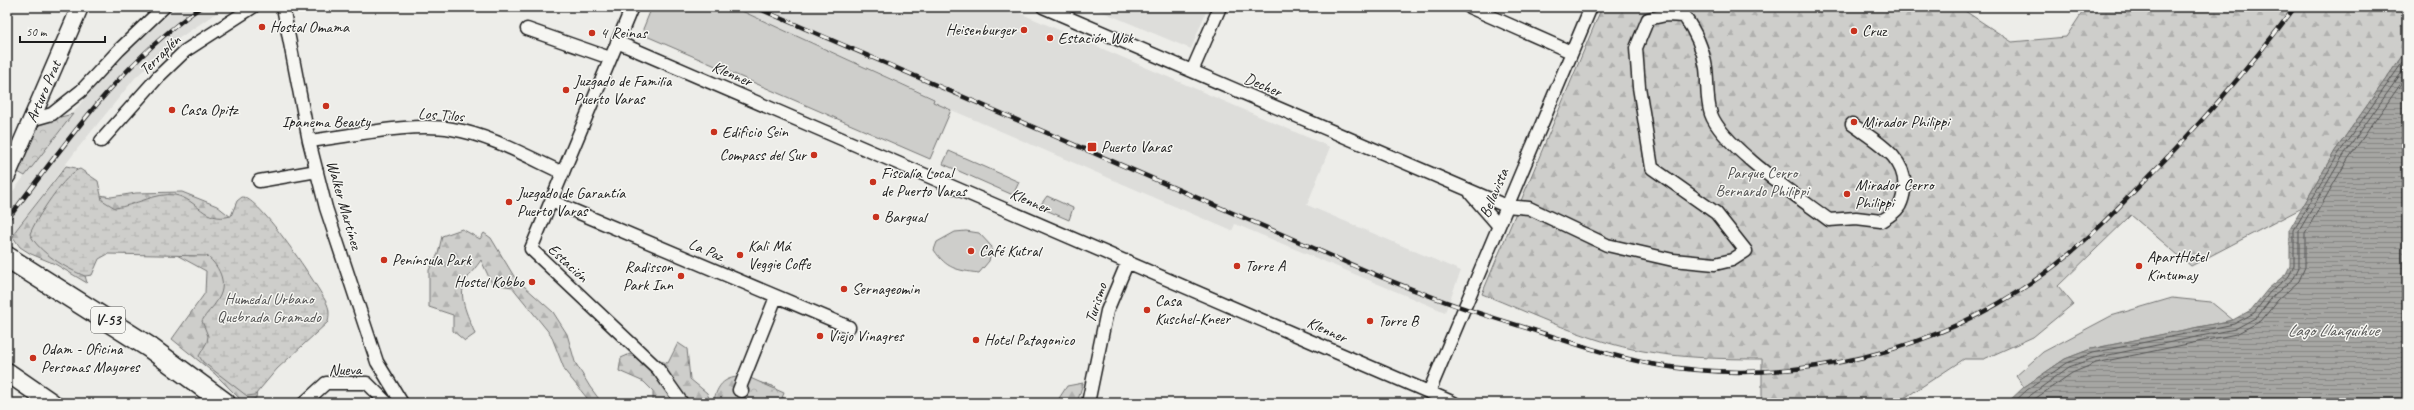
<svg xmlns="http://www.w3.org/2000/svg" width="2414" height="410" font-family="Caveat,sans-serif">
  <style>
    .built { fill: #ddddda }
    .grass { fill: #cececb; stroke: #757574 }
    .forest { fill: url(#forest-firs); stroke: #757574 }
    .wetland { fill: url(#wetland-marsh); stroke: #757574 }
    .park { fill: url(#park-crowns); stroke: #757574 }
    .water { fill: url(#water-rules); stroke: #6f6f6d }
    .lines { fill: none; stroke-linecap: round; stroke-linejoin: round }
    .shore { stroke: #535352; stroke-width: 1 }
    .minor-casing { stroke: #1c1c1c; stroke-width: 15 }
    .tertiary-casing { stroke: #1c1c1c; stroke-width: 19 }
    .secondary-casing { stroke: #1c1c1c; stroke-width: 21 }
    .primary-casing { stroke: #1c1c1c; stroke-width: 23 }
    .minor { stroke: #f6f6f2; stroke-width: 12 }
    .tertiary { stroke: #f6f6f2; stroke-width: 16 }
    .secondary { stroke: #f6f6f2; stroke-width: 18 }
    .primary { stroke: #f6f6f2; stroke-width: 20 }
    .rail-casing { stroke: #1c1c1c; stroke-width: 4.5 }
    .rail { stroke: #f6f6f2; stroke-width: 3; stroke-dasharray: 9; stroke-linecap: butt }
    .poi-dot { fill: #c8321e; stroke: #f6f6f2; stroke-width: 1.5 }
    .labels { text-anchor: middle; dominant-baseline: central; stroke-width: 3; stroke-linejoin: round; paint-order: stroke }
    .shield { fill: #f6f6f2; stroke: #5d5d5c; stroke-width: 1 }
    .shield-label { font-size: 15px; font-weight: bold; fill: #1c1c1c }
    .poi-label { font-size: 16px; fill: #1c1c1c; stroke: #f6f6f2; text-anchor: start }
    .street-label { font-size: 16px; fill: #1c1c1c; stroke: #f6f6f2 }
    .park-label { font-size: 16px; fill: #515151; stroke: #f6f6f2 }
    .water-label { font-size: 17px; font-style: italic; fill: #535352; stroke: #f6f6f2 }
  </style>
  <defs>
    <pattern id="forest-firs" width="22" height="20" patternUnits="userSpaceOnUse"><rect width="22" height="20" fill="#cececb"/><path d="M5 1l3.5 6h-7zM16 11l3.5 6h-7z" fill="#b0b0ae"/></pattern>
    <pattern id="wetland-marsh" width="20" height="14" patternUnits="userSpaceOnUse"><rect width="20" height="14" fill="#cececb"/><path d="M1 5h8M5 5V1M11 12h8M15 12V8" fill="none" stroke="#b0b0ae"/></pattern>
    <pattern id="park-crowns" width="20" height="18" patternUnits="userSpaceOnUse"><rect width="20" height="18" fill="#cececb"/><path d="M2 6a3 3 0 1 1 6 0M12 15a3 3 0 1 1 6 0" fill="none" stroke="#b0b0ae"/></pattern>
    <pattern id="water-rules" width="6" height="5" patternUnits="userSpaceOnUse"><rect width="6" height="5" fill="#a6a6a3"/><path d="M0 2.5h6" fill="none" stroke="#868684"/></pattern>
  </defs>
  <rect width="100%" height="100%" fill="#edede9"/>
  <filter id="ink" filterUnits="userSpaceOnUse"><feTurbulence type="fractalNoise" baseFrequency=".025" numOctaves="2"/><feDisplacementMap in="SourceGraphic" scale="8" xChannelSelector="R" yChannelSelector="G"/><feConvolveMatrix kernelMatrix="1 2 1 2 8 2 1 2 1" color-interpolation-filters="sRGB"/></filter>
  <g filter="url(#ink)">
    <path class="built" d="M177,7H225L175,41L135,78L78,148L7,242V199L84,99L124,54Z
      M733,7H1006L1330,147L1307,205L1461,271L1445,312L1235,224L1232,231L933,102L934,98Z
      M1091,7H1208L1191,49Z"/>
    <path class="grass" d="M652,7H733L934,99L933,102L951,110L930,159L644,35L643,29Z
      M949,151L1019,182L1013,195L943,164Z
      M1047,196L1073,208L1069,220L1039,207Z
      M966,231L979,233L992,247L989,261L979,273C956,270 947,269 934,250L937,242L955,232Z
      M2172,298L2211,302L2233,320L2091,349L2065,359L2024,387L2016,376L2043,352L2111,316Z"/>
    <path class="forest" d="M1602,7H1959L2012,42L2066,37L2086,7H2407V49L2335,151L2302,208L2191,266L2131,215L2058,286L2073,304L2033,337L1984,359H1964L1897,403H1762V359C1722,359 1682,358 1643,351C1589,342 1533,314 1482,294Z
      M66,166L76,168L82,185L100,195L111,197L136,193L182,192L217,206L236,221L258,383L256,398L244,403L215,374L172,339L205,293L206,271L173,253L98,252L83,268L87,283L55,264L31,254L20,247L13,237L16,230Z
      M462,229L480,239L484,233L491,238L515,278L553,312L567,334L575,362L590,387L602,403H591L565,371L551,335L512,287L492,284L481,260C476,268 468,275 465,283C457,297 470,320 475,334L465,341L453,331V315L429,307V270L438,254L442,236Z
      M678,343L687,349L690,379L707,393L711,403H653V391L644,382L619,371L621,358L630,354L668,363Z
      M737,377L773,386L788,403H713C717,388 721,379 737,377Z
      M1083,383L1077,403H1056L1067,386Z"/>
    <path class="wetland" d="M80,169L98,181L102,200L115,208C134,206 156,192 175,195C199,200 203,223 231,216L237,201L242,197C259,196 319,287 327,304C330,311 329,316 328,322L277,369L255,395L247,396L203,362L199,356L207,342L208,336L202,321C206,313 213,308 217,301C228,285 221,268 207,256L108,254L99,259L92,275L85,276C67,269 38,252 30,234C35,220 66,172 80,169Z"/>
    <path class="park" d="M73,114L25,176L16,171L35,123Z
      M748,377L784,393L780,403H737Z"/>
    <path class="water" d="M2407,49V403H2007L2024,387L2065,359L2091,349L2233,320L2251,310L2268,289L2286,274L2290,266V229L2335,151Z"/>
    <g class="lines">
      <path class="shore" d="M2013,403L2027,390L2067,363L2092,353L2234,324L2254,313L2270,292L2289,276L2294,266V230L2339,153L2407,56
        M2020,403L2069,367L2094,358L2235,329L2257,317L2274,295L2294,278L2299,267V231L2343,156L2407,65
        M2029,403L2072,373L2096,363L2236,334L2261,321L2278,300L2299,281L2305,267V233L2348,159L2407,75"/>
      <defs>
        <path id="minor" d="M283,7L309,141L326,208L377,362L402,403
          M632,7L531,249L658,369L682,403
          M1043,7L1506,206L1529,208L1607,245L1673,260L1715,264L1732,260L1746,251L1716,213L1652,168L1639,87L1636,48L1648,19L1666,15L1684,16C1696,32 1703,49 1706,68C1708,83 1706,99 1711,114C1722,146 1801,199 1829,220L1856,218L1881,221C1886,218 1895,213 1898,208C1902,203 1903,196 1904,191C1909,158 1875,141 1852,124
          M1469,7L1571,52
          M527,29L610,58
          M617,42L1454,403
          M1192,71L1220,7
          M31,120L52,114L81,91L119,50L164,7
          M101,141L158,77L185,51L253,7
          M309,141C352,136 411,122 452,129C490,135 528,157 563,173
          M259,181L317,171
          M1471,194L1498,225
          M551,201L849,327
          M742,391L739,390L776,297
          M1429,392L1591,7
          M304,403L326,383H367L387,403
          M1088,403L1107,311L1128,261"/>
        <g id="tertiary">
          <path id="s1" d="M7,176L80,7"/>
        </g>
        <path id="secondary" d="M7,372L52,403"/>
        <path id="primary" d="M7,257L149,347L225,403"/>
      </defs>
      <use href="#minor" class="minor-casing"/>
      <use href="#tertiary" class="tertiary-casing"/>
      <use href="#secondary" class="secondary-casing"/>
      <use href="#primary" class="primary-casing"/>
      <use href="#minor" class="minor"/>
      <use href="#tertiary" class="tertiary"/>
      <use href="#secondary" class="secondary"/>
      <use href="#primary" class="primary"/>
      <defs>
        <path id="rail" d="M755,7C930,82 1104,158 1279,233C1327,254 1375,276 1425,294C1460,308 1497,319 1533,330C1572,343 1611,356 1651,364C1793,389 1943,353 2057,264C2089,239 2117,209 2146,179C2200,125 2249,68 2295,7
          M7,220C66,143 120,63 201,7"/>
      </defs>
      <use href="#rail" class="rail-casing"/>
      <use href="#rail" class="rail"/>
    </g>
  </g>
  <g class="poi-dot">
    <circle cx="262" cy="27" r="4"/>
    <circle cx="1024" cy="30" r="4"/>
    <circle cx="1854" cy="31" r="4"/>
    <circle cx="592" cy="33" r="4"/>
    <circle cx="1050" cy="38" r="4"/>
    <circle cx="566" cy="90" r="4"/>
    <circle cx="326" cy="106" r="4"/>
    <circle cx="172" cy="110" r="4"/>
    <circle cx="1854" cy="122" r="4"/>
    <circle cx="714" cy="132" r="4"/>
    <rect x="1087" y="142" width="10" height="10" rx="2"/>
    <circle cx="814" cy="155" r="4"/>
    <circle cx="873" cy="182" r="4"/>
    <circle cx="1847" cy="194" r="4"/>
    <circle cx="509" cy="202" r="4"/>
    <circle cx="876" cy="217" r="4"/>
    <circle cx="971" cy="251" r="4"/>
    <circle cx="740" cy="255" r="4"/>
    <circle cx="384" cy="260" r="4"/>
    <circle cx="1237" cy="266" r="4"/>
    <circle cx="2139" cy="266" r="4"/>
    <circle cx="681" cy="276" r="4"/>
    <circle cx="532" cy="282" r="4"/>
    <circle cx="844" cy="289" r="4"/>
    <circle cx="1147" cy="310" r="4"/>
    <circle cx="1370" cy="321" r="4"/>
    <circle cx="820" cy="336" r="4"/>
    <circle cx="976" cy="340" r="4"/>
    <circle cx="33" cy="358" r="4"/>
  </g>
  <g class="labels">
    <rect class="shield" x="91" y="307" width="34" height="26" rx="3"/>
    <g class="shield-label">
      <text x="108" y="320">V-53</text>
    </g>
    <g class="poi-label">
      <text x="270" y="27">Hostal Omama</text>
      <text x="1016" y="30" text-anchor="end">Heisenburger</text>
      <text x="1862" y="31">Cruz</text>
      <text x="600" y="33">4 Reinas</text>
      <text x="1058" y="38">Estación Wok</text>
      <text x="574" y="81">Juzgado de Familia<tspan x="574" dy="18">Puerto Varas</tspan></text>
      <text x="180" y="110">Casa Opitz</text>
      <text x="326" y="122" text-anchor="middle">Ipanema Beauty</text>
      <text x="1862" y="122">Mirador Philippi</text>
      <text x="722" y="132">Edificio Sein</text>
      <text x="1101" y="147">Puerto Varas</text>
      <text x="806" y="155" text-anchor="end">Compass del Sur</text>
      <text x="881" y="173">Fiscalía Local<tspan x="881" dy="18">de Puerto Varas</tspan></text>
      <text x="1855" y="185">Mirador Cerro<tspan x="1855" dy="18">Philippi</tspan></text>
      <text x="517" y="193">Juzgado de Garantía<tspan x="517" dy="18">Puerto Varas</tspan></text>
      <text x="884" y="217">Bargual</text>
      <text x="748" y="246">Kali Má<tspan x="748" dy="18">Veggie Coffe</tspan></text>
      <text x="979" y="251">Café Kutral</text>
      <text x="2147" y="257">ApartHotel<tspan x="2147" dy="18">Kintumay</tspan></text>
      <text x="392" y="260">Península Park</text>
      <text x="1245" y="266">Torre A</text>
      <text x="673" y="267" text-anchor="end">Radisson<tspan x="673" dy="18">Park Inn</tspan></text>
      <text x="524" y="282" text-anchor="end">Hostel Kobbo</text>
      <text x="852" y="289">Sernageomin</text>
      <text x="1155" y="301">Casa<tspan x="1155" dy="18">Kuschel-Kneer</tspan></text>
      <text x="1378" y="321">Torre B</text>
      <text x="828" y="336">Viejo Vinagres</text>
      <text x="984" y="340">Hotel Patagonico</text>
      <text x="41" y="349">Odam - Oficina<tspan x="41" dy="18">Personas Mayores</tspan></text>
    </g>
    <g class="street-label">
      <text transform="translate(160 55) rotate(-44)">Terraplén</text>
      <text transform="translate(732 74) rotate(23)">Klenner</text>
      <text transform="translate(1263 85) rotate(23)">Decher</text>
      <text stroke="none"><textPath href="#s1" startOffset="92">Arturo Prat</textPath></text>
      <text transform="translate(441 115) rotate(4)">Los Tilos</text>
      <text transform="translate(1494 193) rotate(-67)">Bellavista</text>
      <text transform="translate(1030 201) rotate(23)">Klenner</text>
      <text transform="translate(344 205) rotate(74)">Walker Martínez</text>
      <text transform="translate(706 250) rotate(23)">La Paz</text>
      <text transform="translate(568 263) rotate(43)">Estación</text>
      <text transform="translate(1096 303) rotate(-72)">Turismo</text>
      <text transform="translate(1327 330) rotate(24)">Klenner</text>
      <text transform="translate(345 370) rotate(-1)">Nueva</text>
    </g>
    <g class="park-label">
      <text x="1762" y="173">Parque Cerro<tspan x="1762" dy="18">Bernardo Philippi</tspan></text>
      <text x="269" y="299">Humedal Urbano<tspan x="269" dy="18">Quebrada Gramado</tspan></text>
    </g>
    <g class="water-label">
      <text x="2333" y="330">Lago Llanquihue</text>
    </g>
  </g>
  <rect width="2414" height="410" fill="none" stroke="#f6f6f2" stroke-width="24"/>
  <rect x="12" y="12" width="2390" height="386" fill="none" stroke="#1c1c1c" stroke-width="1.5" filter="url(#ink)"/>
  <path d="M20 36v6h85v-6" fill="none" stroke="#1c1c1c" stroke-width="2"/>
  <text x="26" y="36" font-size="12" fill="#1c1c1c" stroke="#f6f6f2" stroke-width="3" paint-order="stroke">50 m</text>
</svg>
